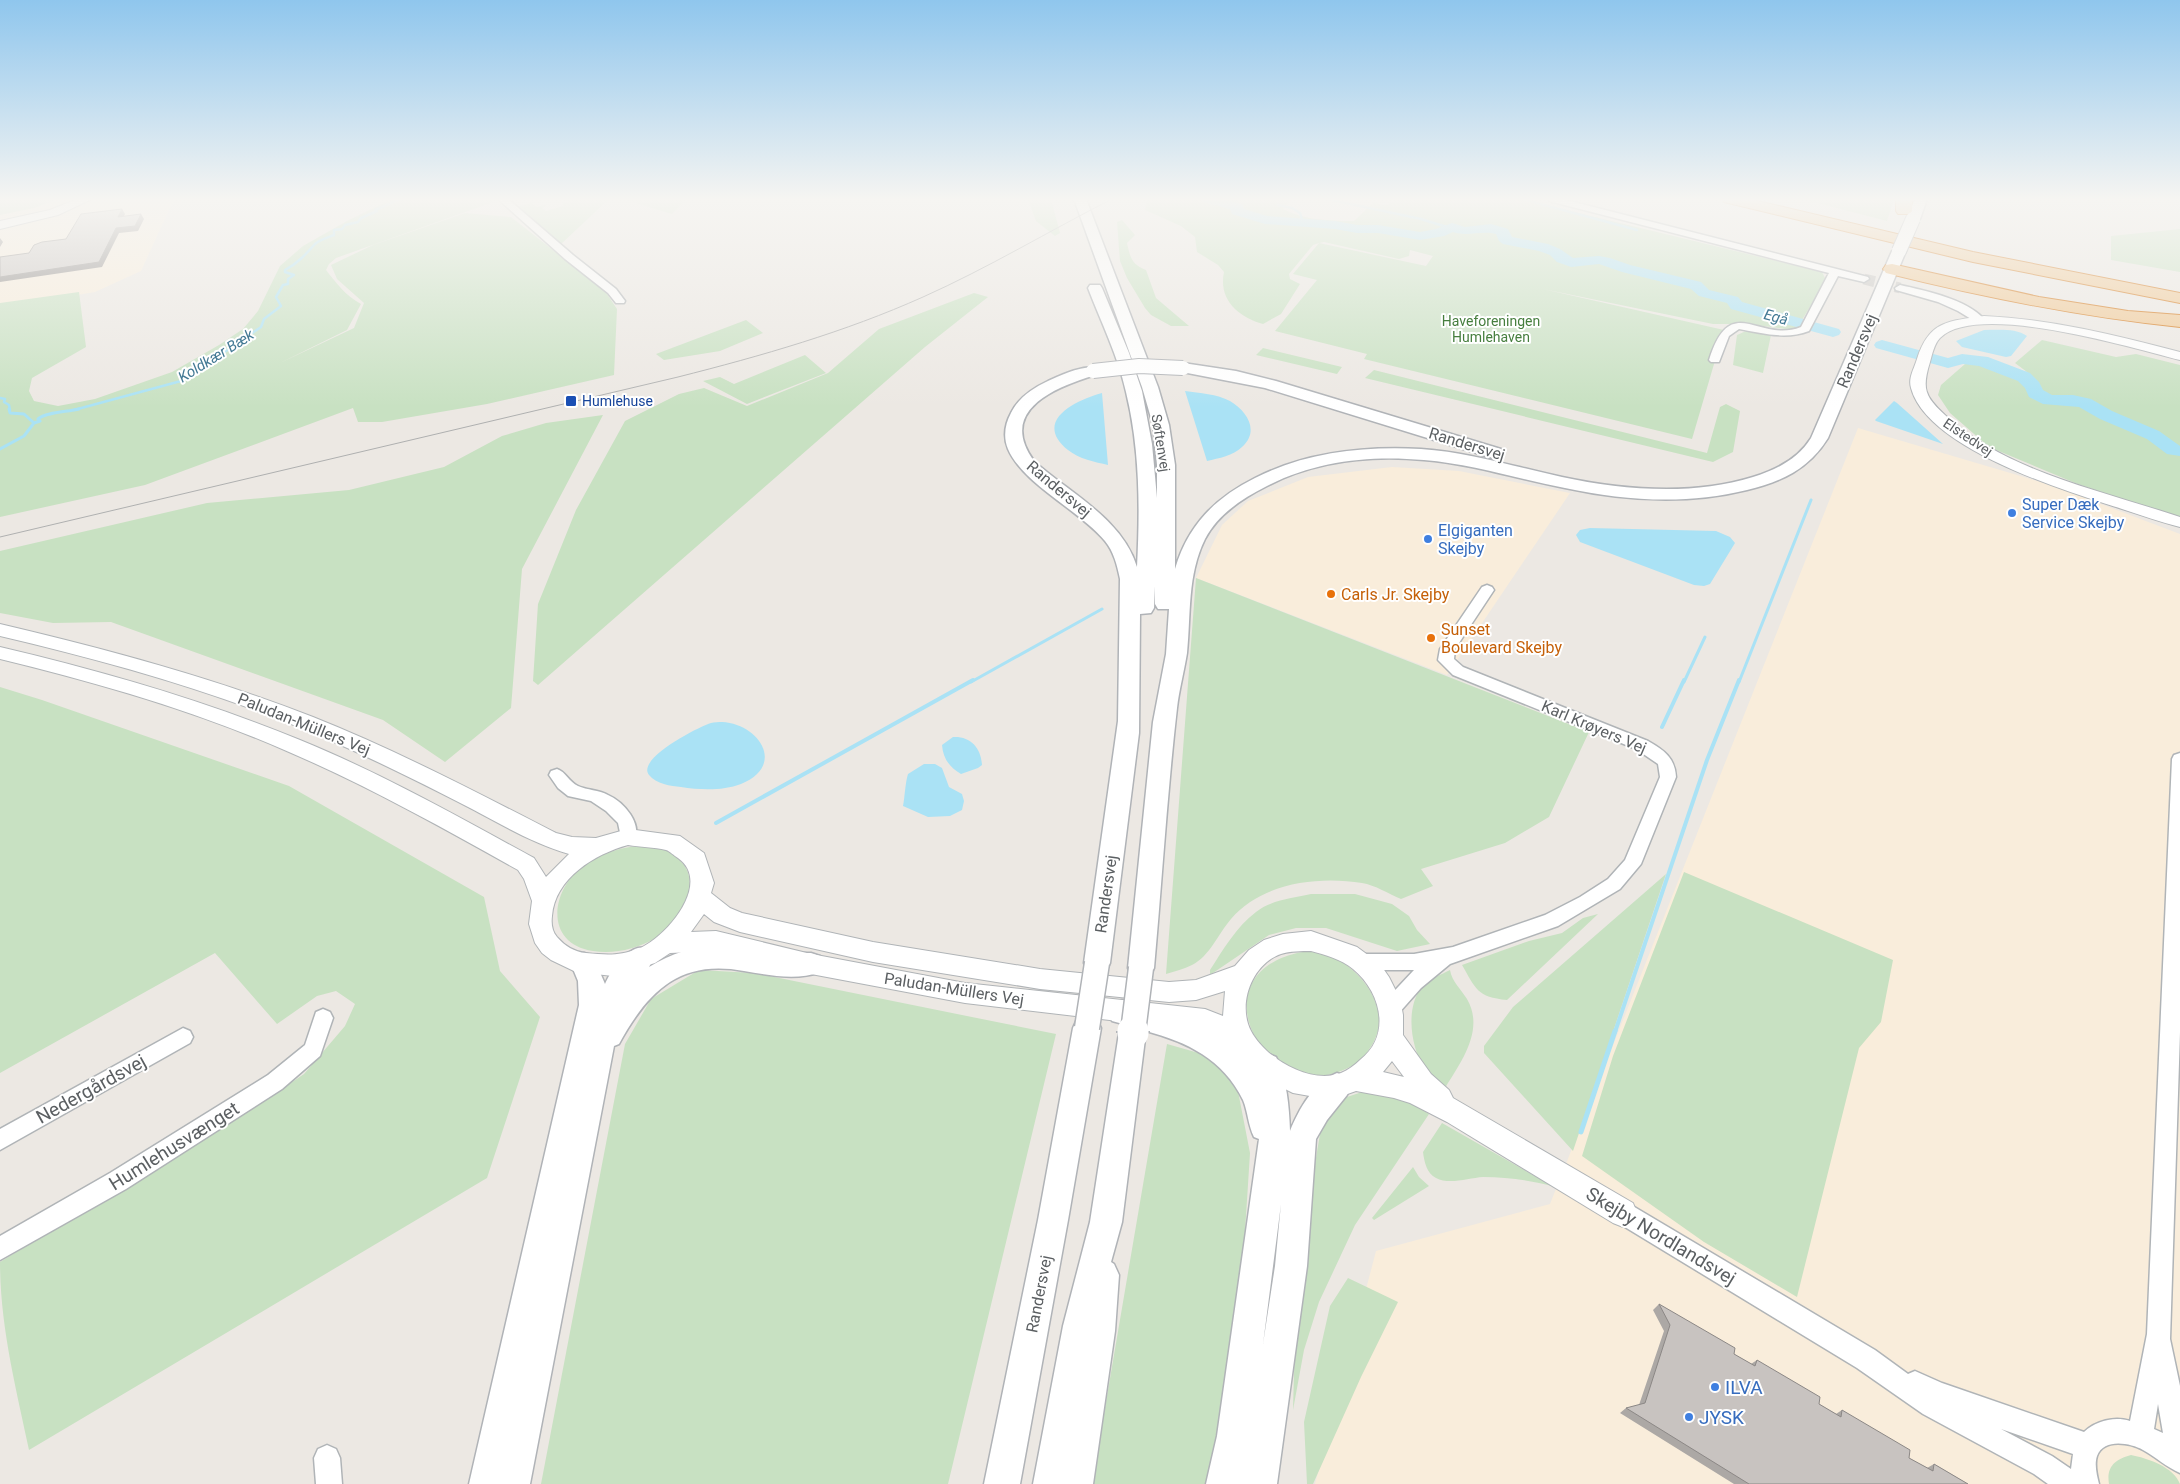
<svg xmlns="http://www.w3.org/2000/svg" width="2180" height="1484" font-family="Roboto,sans-serif">
  <style>
    .commercial { fill: #f9eddb }
    .green { fill: #c8e1c2; fill-rule: evenodd }
    .water { fill: #aae2f5 }
    .lines { fill: none; stroke-linecap: round; stroke-linejoin: round }
    .stream-far3 { stroke: #aae2f5; stroke-width: 2.5 }
    .stream-far2 { stroke: #aae2f5; stroke-width: 3 }
    .stream-far1 { stroke: #aae2f5; stroke-width: 4 }
    .stream { stroke: #aae2f5; stroke-width: 5 }
    .river { fill: #aae2f5; fill-rule: evenodd }
    .minor-tunnel { stroke: #c8c6c3; stroke-width: 11; stroke-dasharray: 11 5; stroke-linecap: butt }
    .minor-casing { stroke: #b0b4b7; stroke-width: 3 }
    .tertiary-casing { stroke: #b0b4b7; stroke-width: 2 }
    .secondary-casing { stroke: #b0b3b7; stroke-width: 3 }
    .motorway-casing { stroke: #d5791a; stroke-width: 2 }
    .minor { fill: #fff; fill-rule: evenodd }
    .tertiary { fill: #fff; fill-rule: evenodd }
    .secondary { fill: #fff; fill-rule: evenodd }
    .motorway { fill: #f0c996; fill-rule: evenodd }
    .tram { stroke: #afb0b0; stroke-width: 1 }
    .secondary-bridge-far2-casing { stroke: #b0b3b7; stroke-width: 16; stroke-linecap: butt }
    .secondary-bridge-far1-casing { stroke: #b0b3b7; stroke-width: 27; stroke-linecap: butt }
    .secondary-bridge-casing { stroke: #b0b3b7; stroke-width: 34; stroke-linecap: butt }
    .secondary-bridge-far2 { stroke: #fff; stroke-width: 14 }
    .secondary-bridge-far1 { stroke: #fff; stroke-width: 24 }
    .secondary-bridge { stroke: #fff; stroke-width: 31 }
    .wall { fill: #aca8a5 }
    .shaded-wall { fill: #8c8886 }
    .building { fill: #c8c3c0; stroke: #8c8886 }
    .transit-dot { fill: #1a4fb4; stroke: #fff; stroke-width: 2 }
    .shop-dot { fill: #3f7fe0; stroke: #fff; stroke-width: 2 }
    .food-dot { fill: #e8710a; stroke: #fff; stroke-width: 2 }
    .labels { text-anchor: middle; dominant-baseline: central; stroke-width: 4; stroke-linejoin: round; paint-order: stroke }
    .far-park-label { font-size: 14px; fill: #467e3e; stroke: #fff }
    .far-transit-label { font-size: 14px; fill: #164399; stroke: #fff; text-anchor: start }
    .far-street-label { font-size: 14px; fill: #5b5f62; stroke: #fff }
    .far-water-label { font-size: 15px; font-style: italic; fill: #437994; stroke: #fff }
    .street-label { font-size: 16px; fill: #5b5f62; stroke: #fff }
    .shop-label { font-size: 16px; fill: #366cbe; stroke: #fff; text-anchor: start }
    .food-label { font-size: 16px; fill: #c56008; stroke: #fff; text-anchor: start }
    .near-street-label { font-size: 19px; fill: #5b5f62; stroke: #fff }
    .near-shop-label { font-size: 19px; fill: #366cbe; stroke: #fff; text-anchor: start }
  </style>
  <rect width="100%" height="100%" fill="#ece8e3"/>
  <path class="commercial" d="M0,199H174L141,271L95,292L0,308Z
    M1858,428L2051,485L2180,534V1484H1315L1376,1251L1550,1204Z
    M1392,467L1459,471L1570,493L1447,675L1196,578L1222,525L1248,501L1308,477Z"/>
  <path class="green" d="M0,199H57L34,208L0,215Z
    M392,199L499,200L336,258L329,264L326,270C337,284 346,296 361,304L347,330L280,363L354,328L364,303L337,279L331,265L373,245L465,213L511,217L605,291L617,309L614,375L487,404L382,422H358L353,408L145,485L0,517V303L79,292L86,347L32,378L29,391L34,401L58,406L95,399L172,372L219,345L243,329L258,311L280,266L303,246L347,221Z
    M563,199H609L561,244L516,207L531,203L537,207L544,205L546,206L542,208L546,211L563,206L562,204L568,202Z
    M623,199H686L672,214Z
    M1028,199H1051L1060,233L1055,236L1036,221Z
    M1147,199H1291L1283,209C1304,220 1330,221 1354,221L1373,203L1387,205L1398,199H1521L1822,272L1826,280L1799,325L1793,330L1748,324H1713L1543,289L1724,330L1692,439L1364,359L1367,354L1275,331L1317,280L1293,274L1319,243L1313,245L1289,274L1290,279L1300,284L1281,314L1263,324C1239,317 1218,300 1224,272L1218,265L1197,252L1195,237L1181,226L1145,210ZM1324,242L1399,259L1409,256L1410,250L1433,256L1426,266L1319,243Z
    M1802,199H1894L1887,221Z
    M1122,220L1135,235L1127,243C1130,257 1132,265 1146,270L1156,298L1189,326H1171L1151,315L1145,308L1127,278L1120,261L1117,222Z
    M2180,229V272L2111,260V236Z
    M974,293L988,297L925,347L538,685L533,681L538,604L576,510L625,421L679,394L704,388L747,406L828,373L879,329Z
    M746,320L763,333L720,351L664,360L656,354Z
    M1746,331L1771,335L1763,373L1733,365L1737,335Z
    M2042,340L2116,357L2136,354L2180,365V519L2075,483L1989,447L1950,413L1938,395L1941,385L1965,364H1996L2027,372L2015,363Z
    M1263,348L1342,367L1337,374L1256,355Z
    M805,355L826,373L747,404L703,381L720,377L734,384Z
    M1374,370L1707,453L1720,407L1726,404L1740,411L1733,452L1713,462L1365,378Z
    M603,415L522,569L511,708L445,762L383,720L111,622L53,623L0,613V551L207,503L349,490L444,467L502,436L546,423Z
    M1196,578L1589,732L1549,817L1505,843L1421,869L1433,886L1401,899C1389,894 1375,885 1362,883C1317,876 1262,883 1231,919C1218,934 1210,956 1192,965C1184,969 1175,971 1166,974Z
    M0,687L42,700L289,786L484,897L500,971L540,1017L487,1178L29,1450C16,1388 0,1326 0,1262L258,1105L304,1074L345,1026L355,1004L336,991L317,996L277,1024L215,953L0,1073Z
    M645,845C651,847 658,847 664,849C672,852 679,858 684,865C691,875 691,886 688,898C678,936 629,957 593,951C543,943 551,889 584,865C603,852 622,847 645,845Z
    M1684,872L1893,960L1881,1022L1859,1048L1797,1297L1704,1242L1582,1156L1613,1056Z
    M1666,874L1573,1151L1484,1053V1046L1513,1007Z
    M1311,894H1355L1392,904L1409,916L1417,930L1430,944L1397,951L1326,928H1296L1269,935L1210,975V970C1223,950 1236,927 1256,912C1270,900 1294,898 1311,894Z
    M1598,914L1507,1000C1477,997 1476,989 1462,965L1529,941L1562,933L1583,918Z
    M1302,952C1309,952 1318,951 1325,953C1361,967 1396,1011 1370,1048C1363,1060 1354,1066 1341,1071C1264,1102 1194,973 1302,952Z
    M699,970L754,973L1056,1034L948,1484H541L625,1044L651,999Z
    M1450,970C1452,982 1461,989 1467,999C1485,1030 1461,1062 1445,1088C1439,1082 1430,1076 1425,1069C1411,1049 1405,1009 1421,988C1427,979 1441,975 1450,970Z
    M1167,1044L1220,1059L1237,1086L1250,1153L1229,1484H1092Z
    M1362,1092L1406,1099L1429,1114L1355,1225L1319,1302L1304,1350L1293,1410L1296,1299L1305,1223L1321,1128L1338,1100Z
    M1442,1123L1552,1186C1528,1180 1507,1177 1483,1177C1469,1178 1449,1185 1436,1178C1427,1174 1424,1161 1423,1152Z
    M1413,1167L1419,1177L1429,1186L1374,1220L1372,1218Z
    M1348,1278L1398,1302L1361,1377L1313,1484H1307L1304,1422L1330,1306Z
    M2131,1455C2147,1458 2174,1467 2180,1484H2109C2106,1466 2116,1459 2131,1455Z"/>
  <path class="water" d="M1984,330C1998,330 2016,328 2027,336L2011,356L2006,357L1962,347L1956,341Z
    M1185,391C1200,393 1217,394 1230,401C1247,411 1260,431 1242,447C1233,456 1219,458 1207,461Z
    M1102,393L1108,465C1095,462 1079,459 1068,450C1032,421 1076,400 1102,393Z
    M1894,401L1897,403L1943,444L1876,421L1875,420Z
    M1590,528L1716,531L1730,537L1735,543L1710,584L1704,586L1694,585L1580,542L1576,535L1580,530Z
    M722,722C760,724 786,766 741,784C723,791 700,790 681,787C671,786 656,784 649,775C636,759 698,727 711,723C714,722 719,722 722,722Z
    M953,737C970,736 981,747 982,765L978,768L961,774C949,767 943,758 942,745Z
    M924,764H935L942,768L949,787L962,794L964,801L962,810L950,816L928,817L903,806C905,796 905,784 908,774Z"/>
  <g class="lines">
    <path class="stream-far3" d="M1327,199L1421,219L1450,228
      M1522,199L1637,230
      M1278,205L1292,208L1300,213L1303,223
      M0,398L5,399L4,402L9,405L10,410
      M74,410L181,381L192,369L210,362L261,327L264,319L281,306L276,297L283,285L288,284V279L294,275L285,272V270C297,264 306,254 315,244C319,240 329,237 334,235V230L342,229L345,225L358,222L361,218L377,211L375,210L400,199"/>
    <path class="stream-far2" d="M9,409L10,413L24,414L34,423L40,421L38,419C46,412 67,412 79,409
      M0,449L24,436L34,423
      M971,682L1102,609
      M1684,682L1705,637
      M1739,682L1811,500"/>
    <path class="stream-far1" d="M1662,727L1684,680
      M716,823L973,680
      M1615,1032L1707,760L1739,680"/>
    <path class="stream" d="M1581,1132L1615,1031"/>
    <path class="river" d="M1201,199H1223L1242,204L1244,209L1267,216L1335,221L1357,225H1378L1420,232L1436,229L1452,223L1465,227L1491,224L1508,229L1512,237L1548,244L1560,249L1573,258L1599,256L1610,258L1630,265L1701,282L1709,290L1738,297L1742,302L1839,329L1841,332L1839,335L1833,337L1731,309L1727,303L1699,296L1691,289L1622,272L1599,264L1571,267L1557,262L1550,255L1539,251L1503,244L1499,241L1496,234C1482,230 1468,237 1453,232L1444,236L1420,240L1378,233H1357L1335,229L1265,224L1232,214L1230,209L1203,202Z
      M1882,340L1948,358L1962,354L1988,357L2030,373L2039,382L2043,390L2052,395H2073L2091,399L2112,411L2159,431L2180,446V456L2167,454L2147,439L2100,419L2079,407L2043,404L2029,397L2025,388L2018,381L1979,366L1963,364L1948,368L1876,348L1874,345L1876,342Z"/>
    <path class="minor-tunnel" d="M1864,279L1900,288"/>
    <defs>
      <path id="minor" d="M498,199H508L573,255L616,289L625,301L624,303H616L608,293L565,259Z
        M1547,199H1562L1868,277L1869,279L1864,282L1838,276L1809,331C1786,340 1762,333 1739,329L1729,336L1719,362H1711L1709,360C1731,290 1758,344 1801,327L1829,273L1549,201Z
        M1900,285C1926,291 1967,299 1985,320L1984,322H1976L1958,311L1938,302L1896,290L1895,288Z
        M1487,585L1492,587L1494,590L1455,649L1454,659L1463,667L1648,741C1664,750 1675,758 1676,777L1641,864L1620,889L1558,926L1450,964L1421,988L1398,1014L1391,1017L1384,1014L1381,1008L1384,1002L1414,970H1362L1355,968L1352,962L1355,956L1362,954H1414L1453,947L1545,915L1580,897L1608,879L1625,860L1660,777L1658,764L1636,749L1453,675L1438,660L1440,649L1482,587Z
        M2180,753V1032L2170,1339L2180,1386V1473C2166,1467 2156,1457 2143,1450C2130,1443 2104,1438 2097,1456C2094,1465 2097,1476 2099,1484H2048L2034,1474L1923,1414L1857,1368L1615,1221L1612,1213L1615,1205L1623,1202L1631,1205L1875,1350L1908,1374L1915,1371L1942,1383L2084,1432C2096,1421 2114,1416 2130,1421L2147,1334L2172,759L2174,755ZM2158,1404L2163,1433L2154,1429ZM2001,1429L2073,1454L2071,1469L2052,1456Z
        M557,769C566,772 569,782 578,786C587,790 599,790 608,795C624,802 643,824 634,842L628,844L622,842L618,823L606,811L591,801L568,796L558,788L549,775L551,771Z
        M323,1009L330,1012L333,1018L320,1056L282,1089L126,1189L0,1260V1236L110,1173L268,1075L305,1045L316,1012Z
        M183,1028L190,1031L193,1037L190,1043L0,1150V1129Z
        M327,1445L336,1449L340,1458L342,1484H316L314,1458L318,1449Z"/>
      <path id="tertiary" d="M77,199H92L58,215L0,229V221L50,210Z
        M1984,316C2051,319 2115,335 2180,352V360C2133,348 1977,301 1940,338C1934,344 1932,355 1930,362C1922,388 1924,396 1945,415C2006,472 2103,491 2180,517V527C2160,522 2141,515 2122,509C2068,492 1927,449 1911,388C1908,378 1914,369 1917,359C1929,321 1948,321 1984,316Z
        M0,624C106,649 211,677 313,717C396,750 476,792 556,833L572,837L596,838L628,829L680,836L704,853L714,883L711,893L730,908L742,913L873,942L1040,969L1169,982L1196,980L1235,966L1249,950L1264,940L1283,934L1311,931L1357,947L1380,964L1389,977L1400,999L1403,1015V1035L1431,1074L1449,1090L1453,1098L1633,1203L1637,1213L1633,1223L1623,1227L1613,1223L1447,1122L1410,1103L1394,1098L1356,1091L1339,1097L1321,1098L1293,1093L1259,1076L1239,1055L1231,1043L1203,1031L965,1003L811,974L716,951L670,953L655,963L613,976L576,972L551,960L542,953L535,943L529,924L532,901L524,879L518,870C443,828 368,786 289,752C196,711 98,683 0,659V647C102,671 203,700 300,740C381,773 457,816 534,858L546,877L569,854C534,844 504,826 472,809C427,786 382,763 336,743C228,695 115,663 0,636ZM628,845C640,847 654,847 666,850C670,851 674,856 678,858C713,883 666,938 638,949C619,956 606,955 586,953C574,952 565,946 557,937C552,931 551,924 552,916C555,878 595,854 628,845ZM704,914L714,922L740,932L873,962L1040,989L1169,1002L1196,1000L1225,991L1223,1016L1205,1009L965,983L811,954L716,931L691,932ZM1311,951C1325,955 1341,959 1353,969C1381,992 1392,1035 1360,1060C1355,1065 1348,1070 1341,1073C1310,1085 1265,1058 1251,1031C1237,1004 1252,964 1281,954C1290,951 1301,951 1311,951ZM1392,1061L1404,1077L1383,1072Z"/>
      <path id="secondary" d="M1074,199H1086L1158,387L1169,425L1175,465V569C1188,525 1215,498 1255,478C1306,452 1364,446 1421,449C1469,452 1515,467 1562,477C1623,490 1692,496 1753,477C1776,470 1798,459 1811,438L1892,251L1899,247L1906,251L1828,438C1809,469 1781,482 1747,490C1687,505 1625,501 1565,488C1518,479 1472,464 1424,460C1370,455 1315,461 1267,486C1243,498 1218,514 1205,539C1187,575 1191,615 1187,653C1184,672 1179,690 1177,708C1167,794 1162,881 1154,968L1150,976L1141,979L1132,976L1128,968L1153,722L1166,654L1169,609H1158L1155,604V586L1154,608L1151,613L1140,614L1139,733L1110,963L1106,971L1097,974L1088,971L1084,963L1118,721L1120,579C1117,565 1114,552 1105,541C1079,510 1023,484 1008,449C1003,437 1005,424 1011,413C1018,398 1033,388 1048,381C1061,375 1084,364 1099,368L1101,371L1099,374C1058,386 996,409 1034,461C1069,493 1122,518 1137,567C1140,509 1140,449 1126,392C1118,356 1101,322 1088,288L1090,285H1100L1102,288L1129,353L1142,391L1152,444L1157,498V465L1153,425L1142,387Z
        M1915,199H1927L1920,219L1913,223L1906,219Z
        M1183,363L1236,371L1276,381L1501,449L1504,453L1501,457L1495,458L1489,457L1265,388L1177,371L1175,368L1177,365Z
        M720,945L774,953H811L820,956L824,964L820,972C796,981 769,975 744,971C680,959 648,991 619,1044L614,1046L530,1484H469L579,1005L578,981L571,964L575,956L584,953L593,956L605,984C610,972 625,951 638,948C643,947 646,949 650,950L654,958L649,967C671,954 695,945 720,945Z
        M1122,1000C1167,1012 1226,1022 1253,1064L1256,1057L1266,1053L1276,1057C1287,1080 1289,1106 1290,1131C1299,1109 1314,1082 1337,1073L1347,1077L1351,1086L1347,1095L1327,1120L1316,1139L1307,1266L1277,1484H1206L1217,1436L1259,1139L1254,1137C1248,1125 1248,1112 1243,1100C1223,1059 1187,1042 1146,1031L1122,1222L1111,1262L1114,1264L1119,1275L1115,1331L1093,1484H1033L1063,1326L1090,1222L1119,1033L1123,1024L1112,1021L1108,1012L1112,1003ZM1281,1204L1275,1266L1263,1344Z
        M1087,1016L1097,1019L1101,1028L1068,1220L1020,1484H984L1038,1220L1073,1028L1077,1019Z"/>
      <path id="motorway" d="M1722,199H1749L1973,252L2180,293V303L1973,262L1724,202Z
        M1896,199H1912V211L1910,214H1898L1896,211Z
        M1892,264L2039,297L2128,311L2180,315V327C2080,317 1983,297 1886,273L1883,269L1886,265Z"/>
    </defs>
    <use href="#minor" class="minor-casing"/>
    <use href="#tertiary" class="tertiary-casing"/>
    <use href="#secondary" class="secondary-casing"/>
    <use href="#motorway" class="motorway-casing"/>
    <use href="#minor" class="minor"/>
    <use href="#tertiary" class="tertiary"/>
    <use href="#secondary" class="secondary"/>
    <use href="#motorway" class="motorway"/>
    <path class="tram" d="M0,537L678,377C761,356 845,332 923,297C988,268 1049,231 1112,199"/>
    <defs>
      <path id="secondary-bridge-far2" d="M1899,251L1913,219
        M1093,371L1139,366L1183,368"/>
      <path id="secondary-bridge-far1" d="M1087,1028L1097,963
        M1133,1032L1141,968"/>
      <path id="secondary-bridge" d="M1133,1033V1031"/>
    </defs>
    <use href="#secondary-bridge-far2" class="secondary-bridge-far2-casing"/>
    <use href="#secondary-bridge-far1" class="secondary-bridge-far1-casing"/>
    <use href="#secondary-bridge" class="secondary-bridge-casing"/>
    <use href="#secondary-bridge-far2" class="secondary-bridge-far2"/>
    <use href="#secondary-bridge-far1" class="secondary-bridge-far1"/>
    <use href="#secondary-bridge" class="secondary-bridge"/>
  </g>
  <path class="wall" d="M1659,1304L1734,1354L1751,1364L1757,1360L1819,1404L1836,1414L1842,1410L1909,1458L1927,1468L1934,1464L1968,1484H1734L1620,1413L1626,1408L1639,1405L1664,1331L1653,1310Z"/>
  <path class="shaded-wall" d="M122,209L125,214L121,222L118,217Z
    M141,214L144,219L138,231L119,233L102,267L0,282V277L116,228Z
    M0,238L3,242L0,247Z"/>
  <path class="building" d="M122,209L118,217L141,214L135,226L116,228L99,262L0,277V257L29,253L34,245L42,242L66,239L81,214Z
    M1659,1304L1735,1348L1734,1354L1755,1366L1757,1360L1820,1397L1819,1404L1841,1417L1842,1410L1910,1450L1909,1458L1933,1471L1934,1464L1968,1484H1749L1626,1408L1645,1403L1670,1325Z"/>
  <linearGradient id="sky" x2="0" y2="1"><stop stop-color="#8fc6ed"/><stop offset="0.49" stop-color="#f6f5f2"/><stop offset="1" stop-color="#f6f5f2" stop-opacity="0"/></linearGradient>
  <rect width="2180" height="407" fill="url(#sky)"/>
  <rect class="transit-dot" x="565" y="395" width="12" height="12" rx="2.5"/>
  <g class="shop-dot">
    <circle cx="2012" cy="513" r="5"/>
    <circle cx="1428" cy="539" r="5"/>
    <circle cx="1715" cy="1387" r="5"/>
    <circle cx="1689" cy="1417" r="5"/>
  </g>
  <g class="food-dot">
    <circle cx="1331" cy="594" r="5"/>
    <circle cx="1431" cy="638" r="5"/>
  </g>
  <g class="labels">
    <g class="far-park-label">
      <text x="1491" y="321">Haveforeningen<tspan x="1491" dy="16">Humlehaven</tspan></text>
    </g>
    <g class="far-transit-label">
      <text x="582" y="401">Humlehuse</text>
    </g>
    <g class="far-street-label">
      <text transform="translate(1968 437) rotate(34)">Elstedvej</text>
      <text transform="translate(1161 443) rotate(81)">Søftenvej</text>
    </g>
    <g class="far-water-label">
      <text transform="translate(1776 317) rotate(15)">Egå</text>
      <text transform="translate(216 356) rotate(-32)">Koldkær Bæk</text>
    </g>
    <g class="street-label">
      <text transform="translate(1857 351) rotate(-67)">Randersvej</text>
      <text transform="translate(1467 444) rotate(17)">Randersvej</text>
      <text transform="translate(1059 489) rotate(40)">Randersvej</text>
      <text transform="translate(304 724) rotate(22)">Paludan-Müllers Vej</text>
      <text transform="translate(1594 727) rotate(23)">Karl Krøyers Vej</text>
      <text transform="translate(1106 894) rotate(-82)">Randersvej</text>
      <text transform="translate(954 989) rotate(9)">Paludan-Müllers Vej</text>
      <text transform="translate(1039 1294) rotate(-79)">Randersvej</text>
    </g>
    <g class="shop-label">
      <text x="2022" y="504">Super Dæk<tspan x="2022" dy="18">Service Skejby</tspan></text>
      <text x="1438" y="530">Elgiganten<tspan x="1438" dy="18">Skejby</tspan></text>
    </g>
    <g class="food-label">
      <text x="1341" y="594">Carls Jr. Skejby</text>
      <text x="1441" y="629">Sunset<tspan x="1441" dy="18">Boulevard Skejby</tspan></text>
    </g>
    <g class="near-street-label">
      <text transform="translate(91 1089) rotate(-29)">Nedergårdsvej</text>
      <text transform="translate(174 1146) rotate(-32)">Humlehusvænget</text>
      <text transform="translate(1661 1236) rotate(31)">Skejby Nordlandsvej</text>
    </g>
    <g class="near-shop-label">
      <text x="1725" y="1387">ILVA</text>
      <text x="1699" y="1417">JYSK</text>
    </g>
  </g>
</svg>
